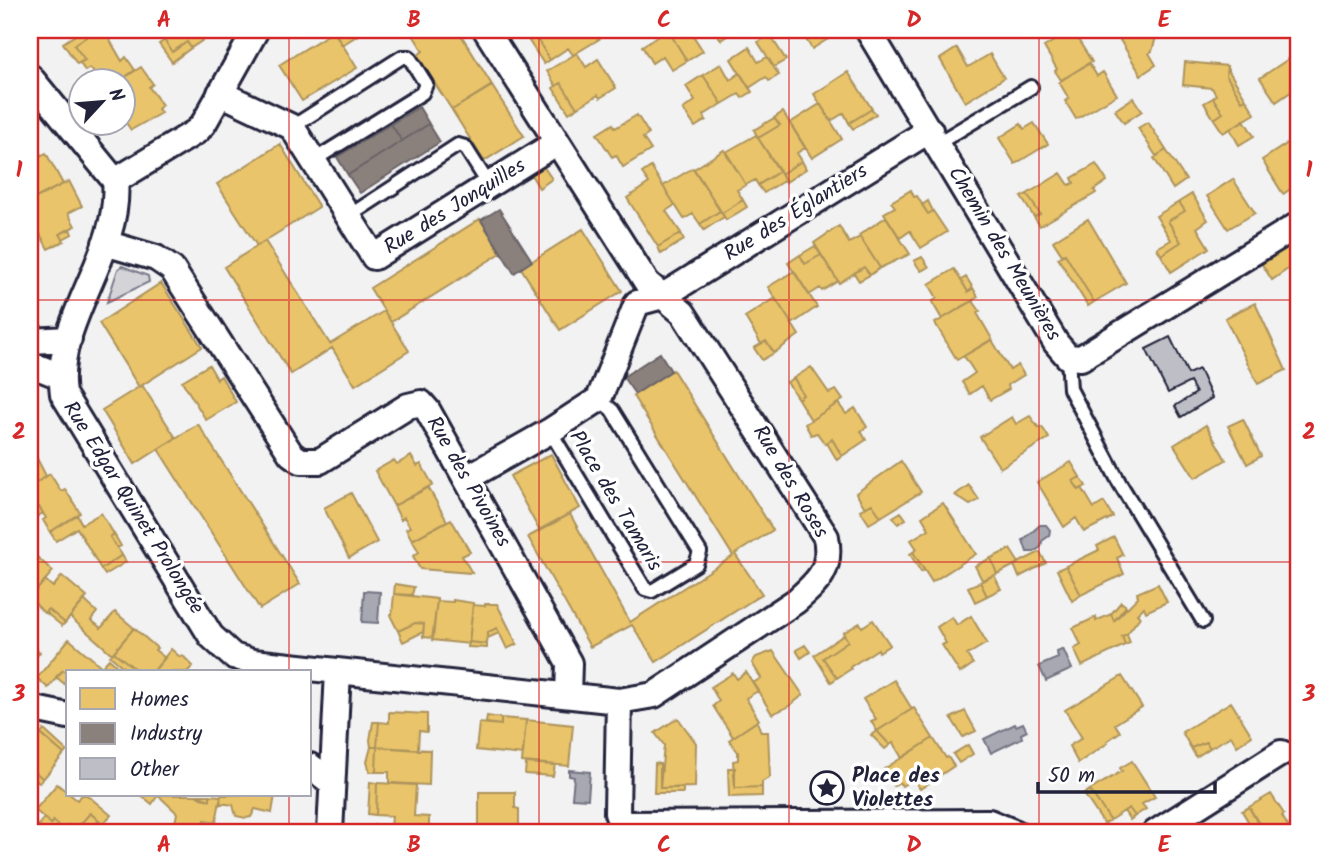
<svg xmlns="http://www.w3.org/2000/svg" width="1328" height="863" font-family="Kalam,sans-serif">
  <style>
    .green { fill: #d3d3d8; stroke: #7a7a8a; stroke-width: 2 }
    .water { fill: #a8a8b2; stroke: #727282; stroke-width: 2 }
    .homes { fill: #e9c46a; stroke: #ad935c; stroke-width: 2 }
    .industry { fill: #8a817c; stroke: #6b6468; stroke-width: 2 }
    .building { fill: #bebec6; stroke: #22223b; stroke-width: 2 }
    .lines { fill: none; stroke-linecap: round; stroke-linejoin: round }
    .lane-casing { stroke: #22223b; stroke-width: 18 }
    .street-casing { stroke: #22223b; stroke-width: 30 }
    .lane { stroke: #fff; stroke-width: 12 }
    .street { stroke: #fff; stroke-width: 24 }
    .grid { fill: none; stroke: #d62828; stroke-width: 2; stroke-opacity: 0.55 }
    .labels { text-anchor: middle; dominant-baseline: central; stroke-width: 7; stroke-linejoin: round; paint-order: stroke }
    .street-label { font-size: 21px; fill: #22223b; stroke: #fff }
    .poi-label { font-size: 21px; font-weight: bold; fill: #22223b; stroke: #fff; text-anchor: start }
    .neatline { fill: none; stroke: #d62828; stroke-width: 2.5 }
    .grid-label { font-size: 23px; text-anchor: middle; font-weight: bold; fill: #d62828 }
  </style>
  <rect width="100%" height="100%" fill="#f2f2f3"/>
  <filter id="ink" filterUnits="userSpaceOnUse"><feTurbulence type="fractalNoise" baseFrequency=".0143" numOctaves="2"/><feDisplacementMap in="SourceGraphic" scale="14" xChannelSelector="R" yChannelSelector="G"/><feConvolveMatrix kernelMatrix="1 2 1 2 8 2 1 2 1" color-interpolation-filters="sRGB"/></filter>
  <g filter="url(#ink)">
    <path class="green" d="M122,266L148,276L149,282L107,302L118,269Z"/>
    <path class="water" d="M1040,525H1046L1050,530L1049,536L1042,541L1041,547L1034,552H1027L1023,540Z
      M364,591L380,592L378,623L362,622Z
      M1063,649L1072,669L1046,681L1039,666L1058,658L1057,652Z
      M1023,723L1027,731L1021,734L1022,738L991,753L984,739L1015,724L1016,726Z
      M569,770L590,772L588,799L572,798L574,777L569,776Z"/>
    <path class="homes" d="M83,30L87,36L74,45L85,60L77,64L63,43Z
      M97,30H104L122,61L126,57L135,70L121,80H106L102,75L98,78L90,68L85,71L80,63L85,60L74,45Z
      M161,30H209L212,34L191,48L187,42L172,52L159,31Z
      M333,30H366L342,45Z
      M410,30H458L492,85L452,110L417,56L423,51Z
      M547,30H596L601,38L573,55L568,48L550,60L536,37Z
      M668,30L687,61L672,70L663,56L652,63L642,46Z
      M668,30H702L703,31L694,37L703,51L687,61Z
      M714,30H736L721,40Z
      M800,30H840L841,31L812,49Z
      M1072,30L1092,62L1061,80L1055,71L1057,69L1044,47Z
      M1130,30H1158L1152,51L1149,53L1156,65L1141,75L1120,40L1129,34Z
      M334,31L357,68L302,101L279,65Z
      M770,35L786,60L774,67L758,42Z
      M536,37L550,60L544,64L529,41Z
      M165,40L172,52L187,42L191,48L172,62L159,44Z
      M749,47L758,62L767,57L779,75L769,81L766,77L749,88L731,59Z
      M957,48L968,67L990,54L1004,78L965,102L940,59Z
      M577,53L586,67L598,59L616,88L600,98L598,95L577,108L561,83L556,86L547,71Z
      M1296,54L1298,57V87L1276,102L1260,78Z
      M1185,62L1227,66L1226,75L1242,101L1246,99L1255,114L1223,133L1214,119L1223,113L1213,98L1216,95L1212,88L1183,85Z
      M1089,63L1097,76L1103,72L1117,95L1076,119L1065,101L1069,99L1059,82Z
      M721,64L730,80L740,73L752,92L742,98L739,94L722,104L703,75Z
      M141,67L153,84L149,87L162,105L158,109L161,113L131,130L122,117V80H121Z
      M1227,68L1246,99L1242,101L1226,75Z
      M848,72L872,109L849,123L844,113L831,121L814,94Z
      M703,75L722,104L704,115L706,120L695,127L683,109L695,101L686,86Z
      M561,83L577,108L569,113L553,88Z
      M492,86L524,136L484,161L452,110Z
      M1133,98L1142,111L1124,123L1115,110Z
      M1213,98L1223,113L1214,119L1204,103Z
      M820,104L842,139L812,158L790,123Z
      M872,109L876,114L853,129L849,123Z
      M783,112L805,148L797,153L802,161L781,174L758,138L780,125L774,118Z
      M637,115L649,134L643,138L651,150L623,167L616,155L612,157L597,134L613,124L615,128Z
      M774,118L780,125L758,138L754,130Z
      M1244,120L1254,136L1239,145L1230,129Z
      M1148,122L1166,150L1156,156L1138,128Z
      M1034,123L1048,144L1015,164L999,138L1021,124L1024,129Z
      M756,135L780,171L758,185L755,180L746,185L726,152Z
      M30,136L41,155L30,161Z
      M1288,143L1298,159V184L1283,194L1262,160Z
      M280,144L319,207L257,246L217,184Z
      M724,150L746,185L737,190L743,200L722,213L694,169Z
      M1166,150L1186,180L1173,189L1154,158Z
      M46,153L63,184L30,201V161Z
      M802,161L806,169L786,182L781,174Z
      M1096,164L1107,181L1094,190L1096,193L1040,226L1034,217L1040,214L1027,194L1061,173L1069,185L1074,183L1072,178Z
      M543,166L552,179L539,188L530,173Z
      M651,167L675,205L666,211L681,233L658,247L627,198L649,183L642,173Z
      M693,168L720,211L700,224L693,214L684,219L663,186Z
      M780,171L785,180L764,193L758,185Z
      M1233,179L1255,213L1228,229L1207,196Z
      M69,181L82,206L68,213L75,226L60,234L64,241L48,249L30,215V201Z
      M911,190L914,197L917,196L928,214L933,211L947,232L921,248L910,231L900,238L884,213L895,207L891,202Z
      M1027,194L1040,214L1034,217L1021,197Z
      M1192,194L1208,220L1197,228L1209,248L1171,272L1161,255L1181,242L1168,221L1185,211L1179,202Z
      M743,200L747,207L726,220L722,213Z
      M928,201L933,211L928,214L922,205Z
      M1179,202L1185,211L1168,221L1181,242L1161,255L1157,248L1171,240L1156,216Z
      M720,211L724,217L704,230L700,224Z
      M886,217L910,254L880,268L859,235Z
      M480,219L501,253L391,322L370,288Z
      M1088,219L1126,283L1094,302L1065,254L1062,255L1053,241Z
      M839,226L849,243L860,237L880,268L870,275L864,267L839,283L814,243Z
      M70,229L72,234L63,239L60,234Z
      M583,229L622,291L560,330L521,268Z
      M681,233L684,240L661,254L658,247Z
      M265,241L330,344L384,311L409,351L355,385L332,348L291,374L224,267Z
      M1289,243L1298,258V262L1272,280L1260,261Z
      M815,246L821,255L805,264L800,255Z
      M1065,254L1094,302L1088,306L1058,258Z
      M800,255L805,264L821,255L838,281L822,291L820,288L809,295L788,263Z
      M922,257L929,267L921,271L914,261Z
      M864,267L870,275L859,281L854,273Z
      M954,269L968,292L973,288L978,297L942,319L932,302L937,298L929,284Z
      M794,271L817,307L792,324L768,287Z
      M966,277L973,288L968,292L961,280Z
      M161,283L202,347L139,387L99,323Z
      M775,298L799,335L774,353L766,341L761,344L745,317Z
      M973,301L980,311L977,313L992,339L957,360L935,323Z
      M1255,303L1286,370L1258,384L1225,318Z
      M992,340L1010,370L1018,365L1024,375L1008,385L1009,389L990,400L982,386L970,394L962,382L975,373L964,356Z
      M766,341L774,353L762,360L754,348Z
      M209,365L217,379L221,376L236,402L206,420L182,381Z
      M811,367L829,393L836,390L843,400L811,420L798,399L803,395L794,378Z
      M673,370L773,530L735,554L762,594L656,662L632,625L590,647L528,537L570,514L630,622L733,556L633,396Z
      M794,378L803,395L798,399L787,382Z
      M142,385L176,438L135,464L102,410Z
      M838,403L846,414L855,408L867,427L861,431L866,440L842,456L832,439L825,444L817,433L811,435L805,424Z
      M1030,416L1039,428L1042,427L1049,438L1000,468L980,437L1012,417L1016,424Z
      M1243,419L1261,456L1247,464L1228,426Z
      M198,424L300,584L260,609L158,449Z
      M1206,425L1226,460L1195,478L1174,445Z
      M832,439L842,456L837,460L827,443Z
      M30,445L46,476L30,487Z
      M551,454L580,508L539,530L510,476Z
      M411,456L417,466L421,464L433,485L394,506L375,471L394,460L397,464Z
      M901,461L921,492L881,517L872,504L865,508L856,493Z
      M1071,462L1080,477L1073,481L1079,490L1082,488L1094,508L1104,502L1113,517L1084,532L1076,518L1064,527L1037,482Z
      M50,474L61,491L65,489L80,513L50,532L43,520L46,518L39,507L33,511L30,505V487Z
      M1080,477L1086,486L1079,490L1073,481Z
      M969,485L979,500L970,505L955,495Z
      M428,487L447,521L412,540L406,529L410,527L404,517L401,520L394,506Z
      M351,493L377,542L349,558L324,508Z
      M943,503L976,554L932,582L913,552L917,549L911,540L929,529L922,517Z
      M872,504L881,517L869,524L860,510Z
      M30,505L33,511L39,507L43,513L31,520Z
      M901,512L906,519L898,524L893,517Z
      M101,513L114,534L110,537L122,555L101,569L77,528L56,541L50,532L77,515L82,524Z
      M451,519L470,552L462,556L472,573L420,569L413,556L419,552L412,540Z
      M114,534L121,546L117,548L110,537Z
      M1114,537L1123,555L1117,558L1124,574L1081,595L1066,566L1099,550L1097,546Z
      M1010,549L1019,563L997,574L991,558Z
      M30,551L53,571L30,598Z
      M913,552L924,570L921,572L910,554Z
      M1040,552L1046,563L1019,577L1014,565Z
      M122,555L126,562L105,575L101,569Z
      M991,558L997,574L982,580L975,566Z
      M1066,566L1081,595L1072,601L1057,570Z
      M994,575L1001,589L987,596L980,582Z
      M62,576L87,597L65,623L48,609L44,613L30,598L45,580L53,587Z
      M980,582L987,596L975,602L968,587Z
      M395,584L414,587L412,595L394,594Z
      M1158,584L1167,602L1146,612L1144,607L1137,614L1140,617L1127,634L1122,636L1125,645L1082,666L1074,649L1081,645L1073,628L1096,617V621L1111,614L1114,621L1138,597L1137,593Z
      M394,594L437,599L433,638L423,637L424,624L415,623L398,631L390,615L392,614Z
      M84,600L97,612L91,620L101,628L115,612L134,628L112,654L70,617Z
      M453,600L473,603L469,644L432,640L437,601L453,602Z
      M1121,602L1126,606L1114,621L1111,614Z
      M485,604H497L517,644L507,649L497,628L488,632L487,644L469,642L473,605L485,606Z
      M48,609L65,623L62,626L45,612Z
      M971,616L987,643L967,655L973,664L960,673L942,645L946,643L937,627L952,617L957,625Z
      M873,620L890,645L879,652L878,649L850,667L851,669L837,678L823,658L848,641L843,633L860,623L862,627Z
      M415,623L424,624L423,632L403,642L398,631Z
      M134,628L157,648L155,650L165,658L153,672H139L114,652Z
      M497,628L499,633L488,638V632Z
      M1127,634L1130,643L1125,645L1122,636Z
      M844,635L848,641L823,658L837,678L831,682L814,655Z
      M69,639L102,667L97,672H68V674L63,670L48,688L37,678Z
      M469,642L487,644V648L468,647Z
      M30,643L40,652L30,664Z
      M805,645L810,652L801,658L796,650Z
      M171,649L180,657L182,655L193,666L187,672H153Z
      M773,651L803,695L788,707L772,714L753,683L761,678L752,663L756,657Z
      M114,652L139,672H129L110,656Z
      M109,659L119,668L116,672H97Z
      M63,670L68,674L67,686L56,677Z
      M746,672L758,691L746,698L759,720L733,737L713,706L719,701L711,687L733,673L737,679Z
      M1122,676L1142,707L1115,724L1120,732L1107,741L1108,743L1078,763L1069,746L1082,738L1065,710Z
      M894,680L912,709L877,731L871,721L876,719L863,699Z
      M1231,702L1252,736L1237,746L1231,736L1210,748L1206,742L1191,748L1182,732Z
      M914,708L933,738L902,758L893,743L890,745L877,731Z
      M965,711L976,731L963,737L951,718Z
      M389,712L427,714V732L419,731L418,750L377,747L379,722L389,723Z
      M487,716L501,718V725L486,723Z
      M501,718L526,720L523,755L476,750L479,723L501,725Z
      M678,718L696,743L695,787L660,788L664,745L655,733Z
      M526,720L573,725L569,766L522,762Z
      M757,721L761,732H768L770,777L762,782V787L735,788L733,761L738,760V752L729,740Z
      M373,722H379L377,747H371L370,740Z
      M32,727L64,754L43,779L30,767V729Z
      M44,730L67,751L64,754L41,734Z
      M877,731L890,745L885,749L871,735Z
      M933,738L946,758L948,757L954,766L920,789L914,779L902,786L900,783L894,786L884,769Z
      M1206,742L1210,748L1196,757L1191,748Z
      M968,745L973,754L959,763L953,754Z
      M371,747H377L376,772H370L367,762Z
      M377,747L430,750L429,785L389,783V772H376Z
      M1132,761L1155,797L1142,804L1146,809L1135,816L1129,808L1110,820L1090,790L1122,771L1120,768Z
      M526,763L555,765L553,776L525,774Z
      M655,763L660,764V788H683V793H654Z
      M30,767L43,779L39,783L30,775Z
      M728,768H735V788L762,787V796L729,797Z
      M370,782L377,783L376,815L368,814Z
      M377,783L416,785L414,816L429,817V829L391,827L392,816L376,815Z
      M57,784L77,800L82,795H87L111,815L103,824L90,813L75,831L68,825L63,831L53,821L51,824L35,810Z
      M1090,790L1110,820L1104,824L1084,794Z
      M479,792H515V808L519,809V828L479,829Z
      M1271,794L1284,814L1282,816L1292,833H1263L1249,807Z
      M141,795H158L152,804Z
      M158,795H196L210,800V795L221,796L216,822L205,820L203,829L191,827L190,831L174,828L177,813Z
      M196,795H210V800L201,798Z
      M275,795L272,813L255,809L251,817L246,818L236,816L233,805L220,803L221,795Z
      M1249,807L1264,832L1263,833H1250L1254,831L1242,811Z
      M1129,808L1135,816L1130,820L1124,811Z
      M90,813L99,820L89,833L80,825Z
      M44,818L51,824L53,821L63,831L68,825L75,831L73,833H48L38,825Z
      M374,825L382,826V833H373Z
      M382,826L431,829V833H382Z
      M524,828V833H494V829Z"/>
    <path class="industry" d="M419,107L429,124L402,141L391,124Z
      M391,124L402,141L348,175L337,157Z
      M429,124L440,142L360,193L348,175Z
      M499,209L532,261L514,273L481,220Z
      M660,353L671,371L635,394L623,377Z"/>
    <path class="building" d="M1170,337L1188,374L1199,369L1212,398L1181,417L1175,406L1196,393L1190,382L1168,393L1146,349Z"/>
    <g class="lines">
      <defs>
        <path id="lane" d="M1294,30L1298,36
          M292,127L402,57H409L426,84L422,93L314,160
          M938,143L1031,87
          M349,216L458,145L465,147L489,185
          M1068,357L1070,389L1119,482L1203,621
          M550,431L645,589L652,591L696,564L700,552L612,410L599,399
          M602,833L620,821"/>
        <path id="street" d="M868,30L1056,343L1068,357L1081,358L1298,225
          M30,77L115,181C122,254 52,322 63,394L211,636L233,656L253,662L619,701L654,695L796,601C819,581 832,569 826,537L683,313L647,283L486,30
          M220,93L292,127L374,257L556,143
          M115,181L197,131L204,123L256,30
          M105,243L156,258L172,269L291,454L301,461H320L408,406L421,403L428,411L569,663L568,695
          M30,341L69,339
          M30,364L60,376
          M467,478L550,431L599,399L637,303L663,296L930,130
          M619,701L617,813L620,821L625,824L989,822L1016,833
          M30,708L68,716
          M310,766L332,783
          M330,833L338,671
          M1155,833L1281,753"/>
      </defs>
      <use href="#lane" class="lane-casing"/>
      <use href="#street" class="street-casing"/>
      <use href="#lane" class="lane"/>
      <use href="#street" class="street"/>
    </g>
  </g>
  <path class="grid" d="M289,30V672M539,30V833M789,30V833M1039,30V833M30,300H1298M30,562H1298M289,795V833"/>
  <defs>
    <symbol id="sight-ring" viewBox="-11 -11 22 22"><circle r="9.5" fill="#fff" stroke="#22223b" stroke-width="1.5"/><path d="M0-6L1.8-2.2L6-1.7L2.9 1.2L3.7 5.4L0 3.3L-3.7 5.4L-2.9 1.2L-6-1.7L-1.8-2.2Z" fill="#22223b"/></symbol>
  </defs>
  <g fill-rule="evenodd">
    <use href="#sight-ring" x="808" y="769" width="38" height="38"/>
  </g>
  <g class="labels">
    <g class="street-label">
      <text transform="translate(455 207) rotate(-32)">Rue des Jonquilles</text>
      <text transform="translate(796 213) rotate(-32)">Rue des Églantiers</text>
      <text transform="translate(1004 254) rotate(59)">Chemin des Meunières</text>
      <text transform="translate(468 482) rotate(60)">Rue des Pivoines</text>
      <text transform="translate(790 482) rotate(59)">Rue des Roses</text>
      <text transform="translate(615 501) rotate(59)">Place des Tamaris</text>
      <text transform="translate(133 508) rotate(58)">Rue Edgar Quinet Prolongée</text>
    </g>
    <g class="poi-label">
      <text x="852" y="776">Place des<tspan x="852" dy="24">Violettes</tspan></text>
    </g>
  </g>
  <rect width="1328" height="863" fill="none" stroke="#fff" stroke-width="77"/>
  <rect x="66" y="670" width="245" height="126" fill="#ffffff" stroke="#a7a7b1" stroke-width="2"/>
  <rect x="80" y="688" width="35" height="21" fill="#e9c46a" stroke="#a7a7b1" stroke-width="2"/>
  <text x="130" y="706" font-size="21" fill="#22223b">Homes</text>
  <rect x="80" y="723" width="35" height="21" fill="#8a817c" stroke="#a7a7b1" stroke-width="2"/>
  <text x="130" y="740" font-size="21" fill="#22223b">Industry</text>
  <rect x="80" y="758" width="35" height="21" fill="#bebec6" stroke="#a7a7b1" stroke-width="2"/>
  <text x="130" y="776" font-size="21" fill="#22223b">Other</text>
  <g transform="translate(102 102) rotate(64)"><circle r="33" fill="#ffffff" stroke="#a7a7b1" stroke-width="2"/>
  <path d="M0-5L12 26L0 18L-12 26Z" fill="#22223b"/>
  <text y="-10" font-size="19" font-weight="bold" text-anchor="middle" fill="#22223b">N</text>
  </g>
  <path d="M1038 782v10h177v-10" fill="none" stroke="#22223b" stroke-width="3.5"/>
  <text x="1048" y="782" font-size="21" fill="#22223b" stroke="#ffffff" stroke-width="5" paint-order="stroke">50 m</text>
  <rect x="38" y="38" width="1252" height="786" class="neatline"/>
  <g class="grid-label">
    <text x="164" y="27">A</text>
    <text x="414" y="27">B</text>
    <text x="664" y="27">C</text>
    <text x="914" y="27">D</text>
    <text x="1164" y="27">E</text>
    <text x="19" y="177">1</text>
    <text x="1309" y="177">1</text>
    <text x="19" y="439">2</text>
    <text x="1309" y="439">2</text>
    <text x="19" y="701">3</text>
    <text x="1309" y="701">3</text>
    <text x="164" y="852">A</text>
    <text x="414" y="852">B</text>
    <text x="664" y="852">C</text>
    <text x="914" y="852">D</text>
    <text x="1164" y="852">E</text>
  </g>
</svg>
